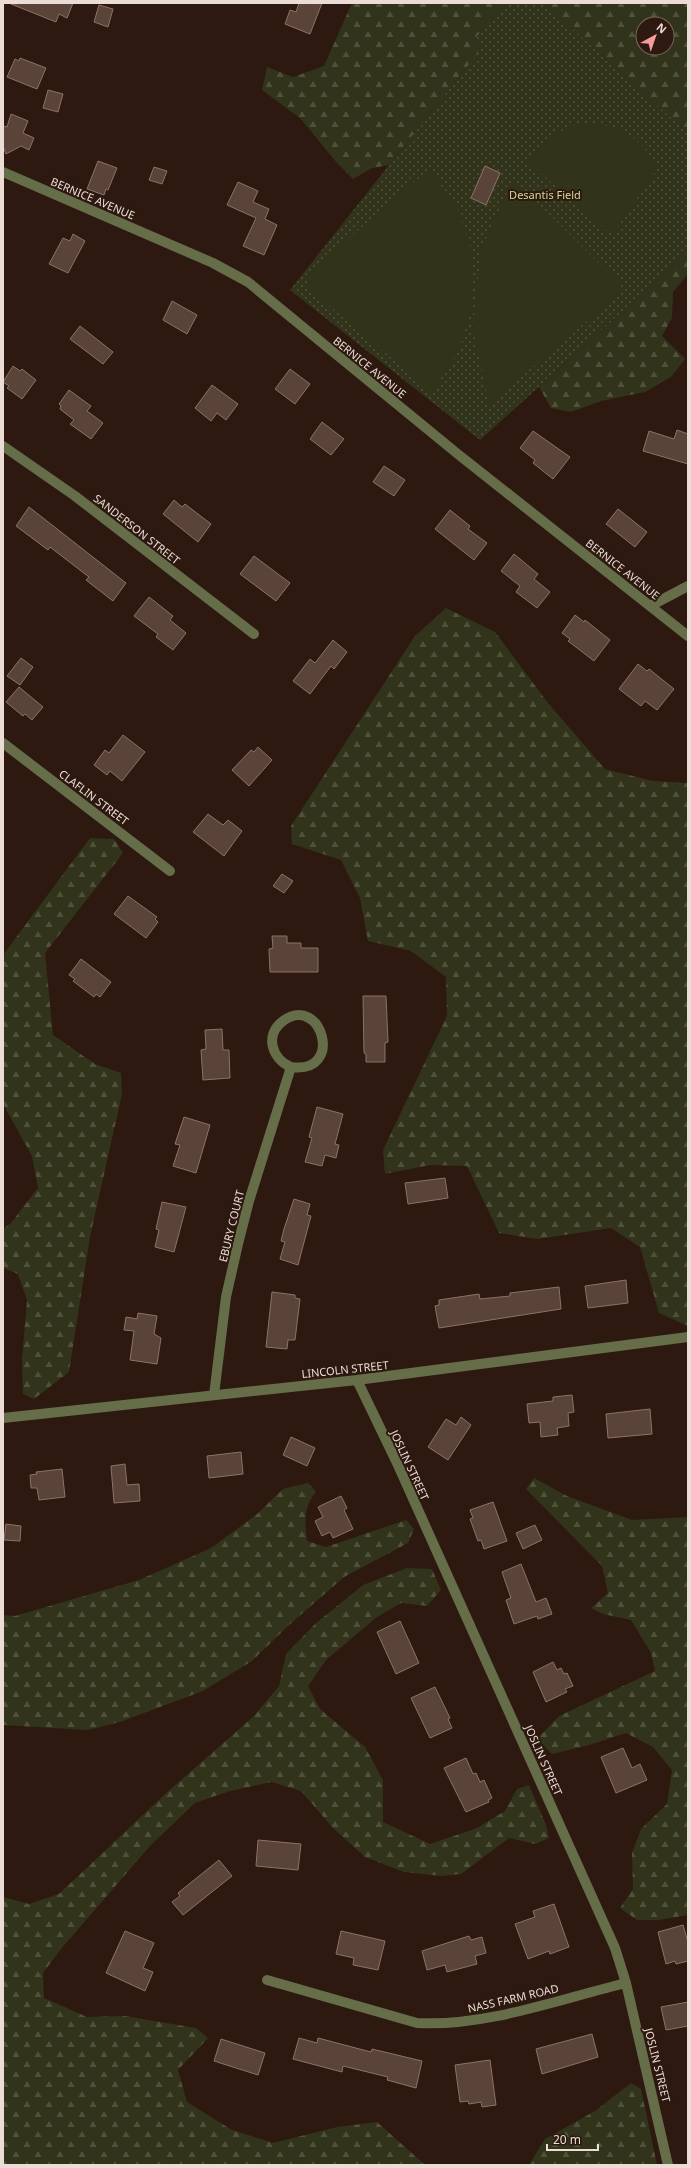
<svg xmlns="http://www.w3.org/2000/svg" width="691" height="2168" font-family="'Noto Sans',sans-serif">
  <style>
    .forest { fill: url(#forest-firs); fill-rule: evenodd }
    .park { fill: url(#park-dots) }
    .pitch { fill: #31341b }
    .building { fill: #5a4338; stroke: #8c7367 }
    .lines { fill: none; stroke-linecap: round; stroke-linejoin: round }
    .minor { stroke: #656d49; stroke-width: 10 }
    .labels { text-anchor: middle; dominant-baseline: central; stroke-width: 4; stroke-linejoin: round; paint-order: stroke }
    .park-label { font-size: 11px; fill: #d1da96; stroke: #2d190f }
    .street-label { font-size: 11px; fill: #ebddd6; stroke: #2d190f }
  </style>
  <defs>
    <pattern id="forest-firs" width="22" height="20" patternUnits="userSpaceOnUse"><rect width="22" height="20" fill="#31341b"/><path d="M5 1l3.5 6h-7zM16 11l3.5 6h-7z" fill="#4f513b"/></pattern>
    <pattern id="park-dots" width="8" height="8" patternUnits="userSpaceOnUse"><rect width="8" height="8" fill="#31341b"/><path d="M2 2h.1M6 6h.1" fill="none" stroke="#4f513b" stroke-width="1.8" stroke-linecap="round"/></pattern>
  </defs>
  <rect width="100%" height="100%" fill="#2d190f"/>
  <path class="forest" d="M352,3H505L474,40L482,48L389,165L372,168L353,179L337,163L300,118L262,90L267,67L293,77L324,66Z
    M544,3H688V133ZM643,24H667V48H643Z
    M688,252V274L673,292L672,318L662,336L685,359L671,377L645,392L601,401L571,412L551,408L539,387Z
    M446,608L495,632L548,703L605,769L653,781L688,783V1326L659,1313L640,1247L611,1228L538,1239L499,1233L467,1166L430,1165L385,1174L383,1150L447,1016L446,977L411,951L368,941L360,898L341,860L292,844L291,826L415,636Z
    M90,838L114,839L123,853L45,953L53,1035L95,1064L121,1073L122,1094L90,1237L69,1372L34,1399L23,1394L22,1359L27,1300L18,1274L3,1268V1229L11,1223L38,1188L32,1156L3,1104V955Z
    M534,1478L567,1496L632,1520L688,1517V1915L658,1920H637L620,1908L633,1889L632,1853L641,1829L667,1804L672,1770L653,1747L626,1733L589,1745L552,1754L537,1739L559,1716L655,1671L651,1653L631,1620L603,1614L591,1608L608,1593L602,1566L526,1489Z
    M308,1483L316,1492C303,1507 305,1522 307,1541L326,1547L406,1520L414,1529L408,1543L344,1577L289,1625L252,1661L203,1691L120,1722L88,1730L3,1725V1615L15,1616L139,1580L211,1548L256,1515L283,1489Z
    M407,1568L432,1569L441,1590L427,1606L401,1603L377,1617L326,1660L308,1686L320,1709L365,1747L383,1780V1822L430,1844L477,1828L505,1811L517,1789L529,1785L546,1825L549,1838L535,1844L509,1838L461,1874L442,1876L404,1872L365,1857L332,1827L301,1791L272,1782L230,1791L195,1803L150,1846L61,1949L43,1973L44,1998L87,2017L125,2016L196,2028L208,2038L178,2070L187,2102L232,2130L273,2143L337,2127L377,2122L425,2165H3V1897L29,1904L59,1894L164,1795L254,1716L279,1686L286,1654L315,1624L363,1585Z
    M631,2083L641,2089L657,2165H529L545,2139L595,2111Z"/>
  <path class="park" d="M505,3H544L688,133V252L480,440L290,290L482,48L474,40Z"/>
  <path class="pitch" d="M583,123C623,126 638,134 658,168L614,232H608L528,162C545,139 556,131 583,123Z
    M429,169L458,209L473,255V305L459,351L432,392L309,289L310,272Z
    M513,179L619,282V294L489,404L473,328L481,250Z"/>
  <path class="building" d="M32,3H73L67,18L59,14L56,22L11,4Z
    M299,3H322L310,34L285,24L290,10L296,12Z
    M99,5L113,9L108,27L94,22Z
    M20,58L46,68L37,89L7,77L15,59L19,61Z
    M48,90L63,94L58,112L43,108Z
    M11,114L28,121L23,133L34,138L29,150L21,146L6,154L3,146V126L7,127Z
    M98,161L117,168L108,190L106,189L104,195L87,189Z
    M485,166L500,173L486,205L471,198Z
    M154,167L167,171L162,184L149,180Z
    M238,182L258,191L253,202L269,209L265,219L277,225L264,255L243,246L256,218L227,205Z
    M73,234L85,241L68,273L49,264L63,238L70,241Z
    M172,301L197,315L187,334L163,320Z
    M80,326L113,352L103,364L70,339Z
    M13,366L20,371L22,369L36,380L22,399L7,388L9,386L3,382Z
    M290,369L310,384L295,404L275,389Z
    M212,385L238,404L226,420L217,413L211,421L195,408Z
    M69,390L91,406L87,411L103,423L91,439L70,424L74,420L60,409L61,406L59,404Z
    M322,422L344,439L331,455L310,439Z
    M677,430L688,434V464L643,451L649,431L674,439Z
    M533,431L570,457L553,479L533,463L535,460L520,448Z
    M384,466L405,480L394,496L373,482Z
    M174,500L182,507L185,504L211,524L198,542L163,514Z
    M29,507L126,583L113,601L86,580L89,577L50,547L48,550L16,526Z
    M618,509L647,532L635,547L606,524Z
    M450,510L470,526L468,529L487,543L474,560L435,529Z
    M514,554L538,574L534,579L550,592L537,608L516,592L520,586L501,571Z
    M254,556L290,583L276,601L240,574Z
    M149,597L173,616L170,620L186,633L173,650L156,637L158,634L134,616Z
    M575,615L584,622L585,620L610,640L594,661L568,641L570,639L562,633Z
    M333,640L347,652L334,669L331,666L310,694L293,681L310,659L315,663Z
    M21,658L33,667L20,685L7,676Z
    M638,664L647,671L649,669L674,689L657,710L645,701L641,706L619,689Z
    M19,687L43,707L32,720L25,714L23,716L6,702Z
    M123,735L145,752L122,781L110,771L107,775L94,765L105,750L109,753Z
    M258,747L272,760L249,786L232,770L251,750L254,752Z
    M208,814L223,825L228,820L242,831L224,856L193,832Z
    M282,874L293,881L284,893L273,886Z
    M128,896L157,917L155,919L158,922L146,938L114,914Z
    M272,936H287V943H301V948H318V972H270L269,949L273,948Z
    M81,959L111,982L100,997L96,994L94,997L73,981L75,979L69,975Z
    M363,996H386L388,1042L385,1043V1062H366V1054L364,1053Z
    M222,1029L223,1050H229L230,1078L203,1080L201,1050L206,1049L205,1030Z
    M317,1107L343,1114L335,1144L339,1145L336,1158L325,1155L322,1166L305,1162L312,1138L309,1137Z
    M184,1117L210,1125L196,1173L173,1166L180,1145L175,1144Z
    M445,1178L448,1198L408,1204L405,1183Z
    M294,1199L310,1204L307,1215L311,1216L298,1265L280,1259L285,1242L281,1241L284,1229Z
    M162,1202L186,1207L174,1252L155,1247L159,1230L156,1229Z
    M626,1280L628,1303L588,1308L585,1286Z
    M559,1287L561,1309L439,1328L435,1306L439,1305V1300L479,1294L480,1299L510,1296V1293Z
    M272,1292L295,1295V1298L300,1299L295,1340H288L287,1349L266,1347Z
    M138,1313L157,1316L154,1334L161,1338L157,1364L130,1360L134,1331L124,1330L126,1317L137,1319Z
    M572,1395L574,1412L568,1413L569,1426L557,1428L558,1435L541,1437L540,1422L529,1423L527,1404L553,1401V1397Z
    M650,1409L652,1434L608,1438L606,1414Z
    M461,1417L471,1425L448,1460L428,1447L446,1419L456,1425Z
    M291,1437L315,1448L307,1466L283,1455Z
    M241,1452L243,1474L209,1478L207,1456Z
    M125,1464L127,1485L139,1484L140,1501L114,1503L111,1466Z
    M62,1469L65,1497L39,1500L37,1488H31L30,1475L37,1474L36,1472Z
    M341,1496L347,1508L344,1510L353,1529L333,1538L330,1532L322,1536L315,1521L323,1517L318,1507Z
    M493,1502L507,1541L484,1549L481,1540L478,1541L470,1519L473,1518L470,1510Z
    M6,1524L21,1526L20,1541L4,1540Z
    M535,1525L542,1540L523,1549L516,1533Z
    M521,1564L536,1602L546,1598L552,1614L538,1619L537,1616L514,1624L506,1600L511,1598L502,1572Z
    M400,1621L419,1663L396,1674L377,1632Z
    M553,1662L557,1670L561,1668L564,1674L567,1673L573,1686L565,1689L567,1692L546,1702L533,1672Z
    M435,1687L450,1718L448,1719L452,1728L430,1738L411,1698Z
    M623,1748L632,1768L640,1764L647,1780L616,1793L601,1757Z
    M466,1758L473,1774L476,1773L480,1782L484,1780L492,1798L488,1800L489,1802L466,1812L444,1768Z
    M258,1840L301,1844L298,1870L256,1866Z
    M219,1860L232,1876L183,1915L172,1902L180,1896L178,1893Z
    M554,1904L569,1947L550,1954L549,1951L528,1959L515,1924L535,1917L533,1911Z
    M683,1925L688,1942V1961L676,1964L675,1961L666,1964L658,1932Z
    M125,1931L154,1943L143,1968L153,1972L145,1991L106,1973Z
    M341,1931L385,1941L378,1970L353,1965L354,1958L336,1954Z
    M469,1936L471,1940L482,1937L486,1953L475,1956L477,1964L447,1972L445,1965L427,1970L422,1951Z
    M688,2002V2026L666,2030L661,2007Z
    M592,2034L598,2057L542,2074L536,2049Z
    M299,2038L317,2043L318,2038L371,2052L372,2049L422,2061L416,2088L387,2080L388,2077L343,2066L342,2072L293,2059Z
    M221,2039L265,2053L258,2075L214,2061Z
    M490,2060L496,2105L482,2107L481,2102L469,2104L468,2101L460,2102L455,2065Z"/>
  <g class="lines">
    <path class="minor" d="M3,172L213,263L248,282L459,455L688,636
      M3,446L75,496L254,634
      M650,606L688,586
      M3,743L170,871
      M357,1380L397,1463L615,1948L626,1983L668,2165
      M214,1395L226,1297L238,1244L249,1201L291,1067C345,1075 322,993 283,1021C264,1035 272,1059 291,1067
      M3,1418L357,1380L688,1337
      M267,1980L417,2023C485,2027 560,1999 626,1983"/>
  </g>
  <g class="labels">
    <g class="park-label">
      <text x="545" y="194">Desantis Field</text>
    </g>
    <g class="street-label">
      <text transform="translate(93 198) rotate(23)">BERNICE AVENUE</text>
      <text transform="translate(370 367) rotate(39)">BERNICE AVENUE</text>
      <text transform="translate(137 529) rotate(38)">SANDERSON STREET</text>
      <text transform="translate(623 569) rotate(38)">BERNICE AVENUE</text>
      <text transform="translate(94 797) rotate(37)">CLAFLIN STREET</text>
      <text transform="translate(231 1226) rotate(-76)">EBURY COURT</text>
      <text transform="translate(345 1369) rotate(-6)">LINCOLN STREET</text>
      <text transform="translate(410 1465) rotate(65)">JOSLIN STREET</text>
      <text transform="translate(544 1760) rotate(66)">JOSLIN STREET</text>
      <text transform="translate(513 1998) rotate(-13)">NASS FARM ROAD</text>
      <text transform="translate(658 2065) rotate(76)">JOSLIN STREET</text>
    </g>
  </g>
  <rect width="691" height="2168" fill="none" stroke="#ebddd6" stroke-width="8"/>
  <g transform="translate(655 36) rotate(40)"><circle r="19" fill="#2d190f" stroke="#79675f"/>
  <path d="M0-3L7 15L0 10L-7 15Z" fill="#f49b9f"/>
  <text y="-6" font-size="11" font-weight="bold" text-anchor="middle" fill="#ebddd6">N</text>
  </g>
  <path d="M547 2144v6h51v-6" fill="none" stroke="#ebddd6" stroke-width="2"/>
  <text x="553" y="2144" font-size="12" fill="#ebddd6" stroke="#2d190f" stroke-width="3" paint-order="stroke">20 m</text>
</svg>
